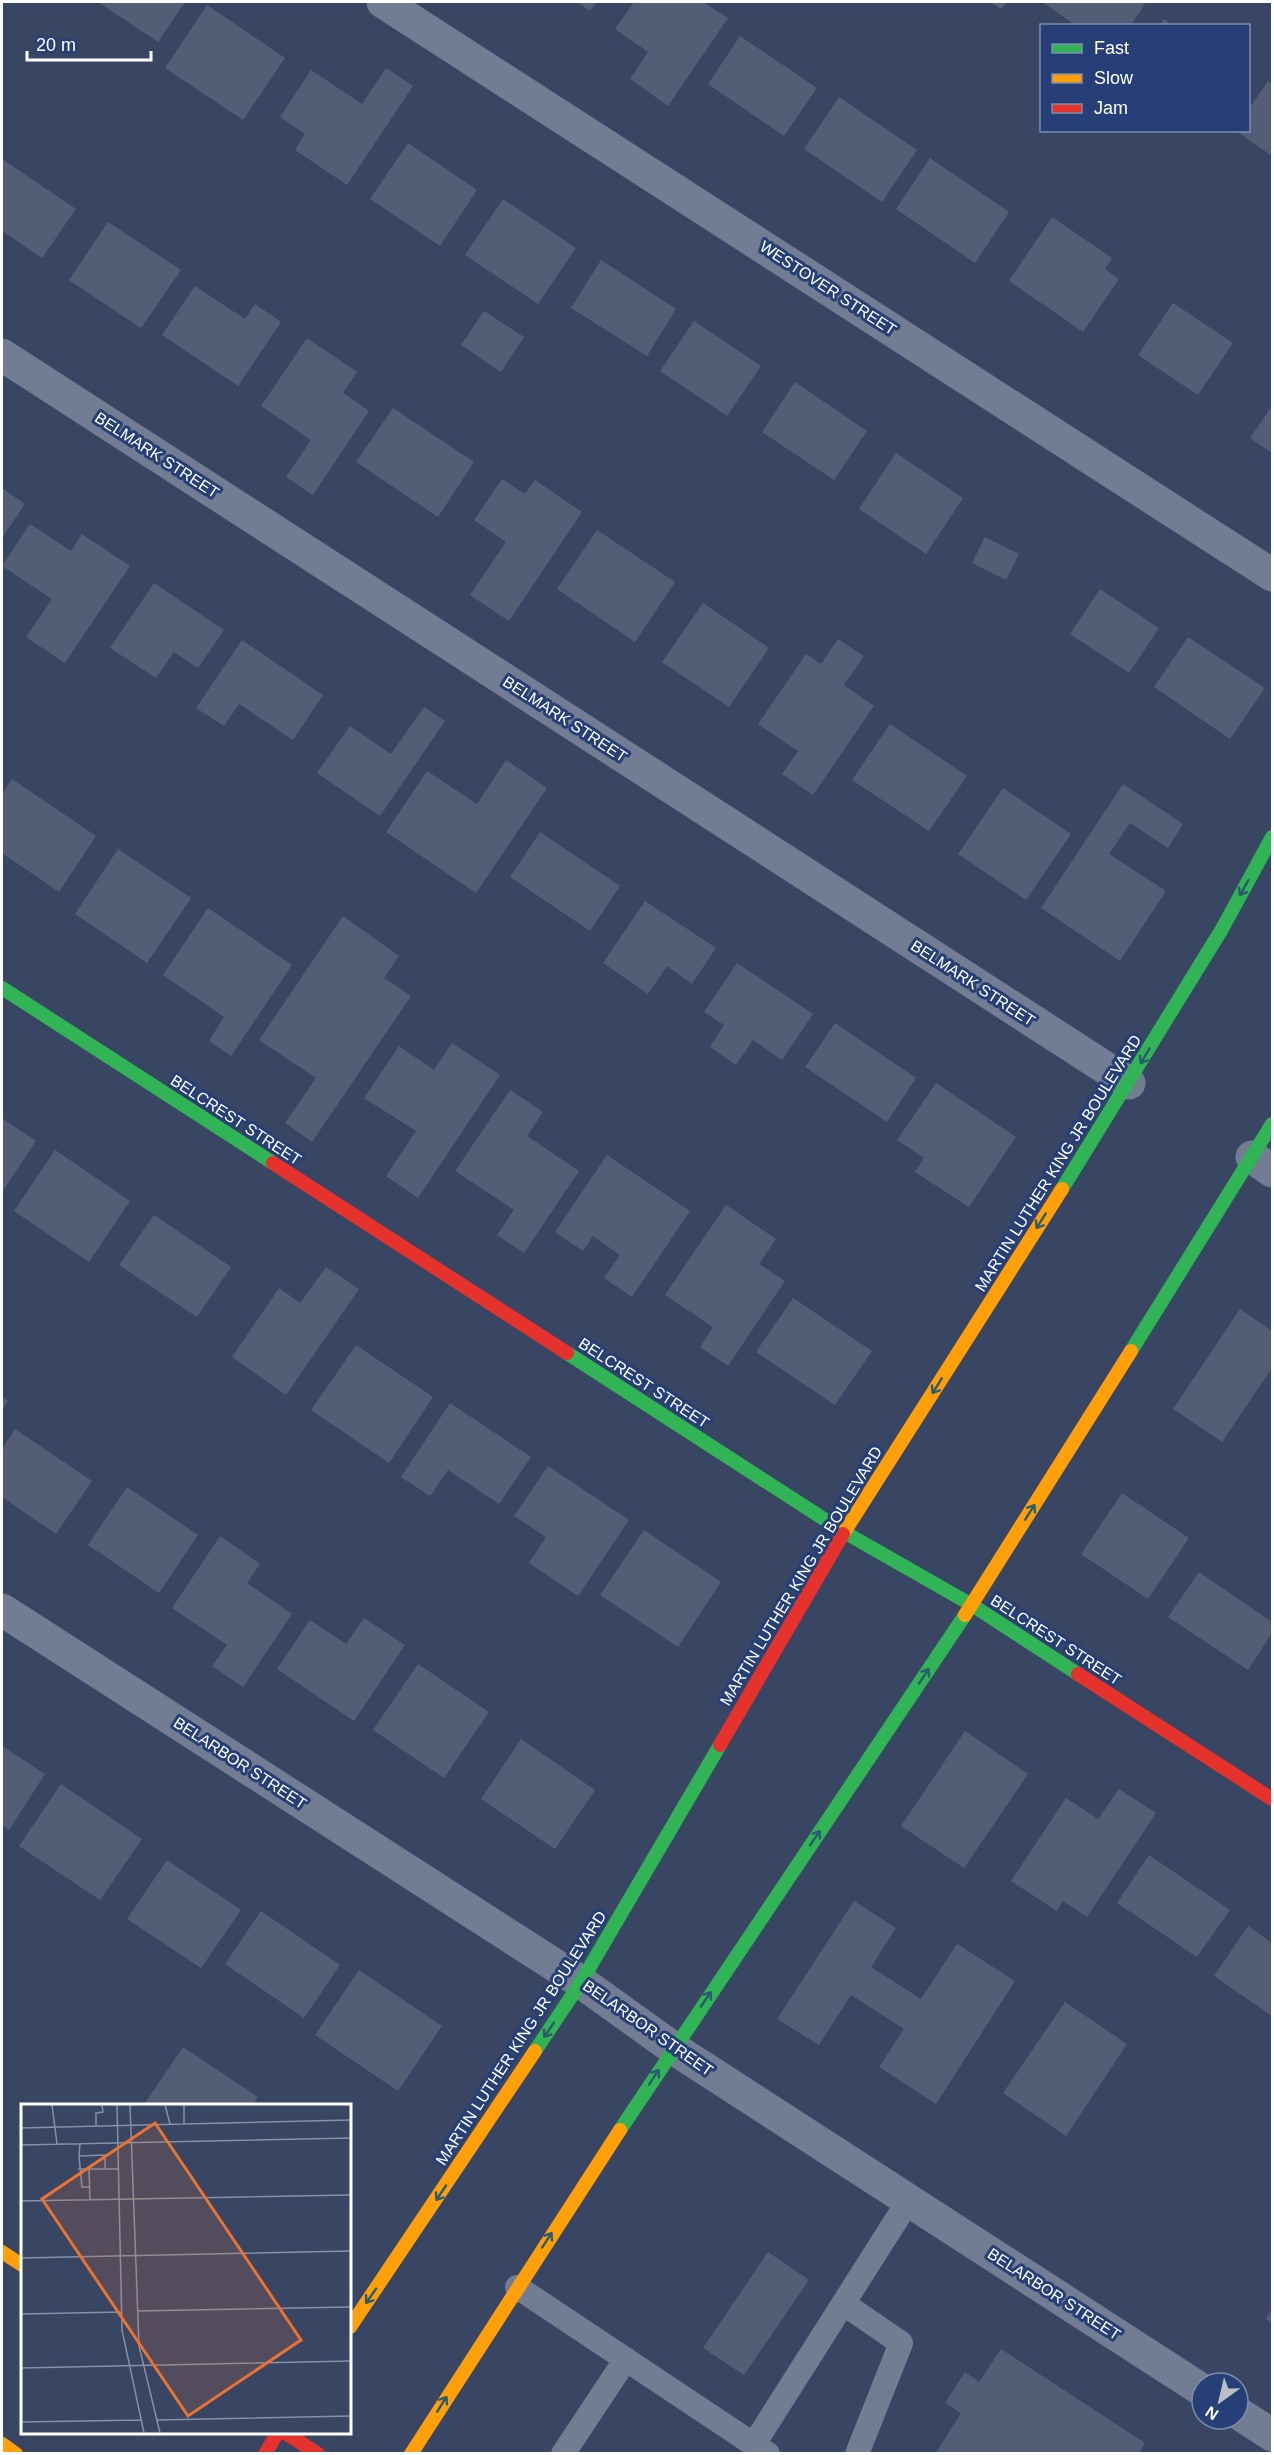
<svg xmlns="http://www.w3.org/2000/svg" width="1274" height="2455" font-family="Arial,sans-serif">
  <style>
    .building { fill: #535e76 }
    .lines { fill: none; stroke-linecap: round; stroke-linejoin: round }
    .lane { stroke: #727d93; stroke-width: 24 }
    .street { stroke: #727d93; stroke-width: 33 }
    .fast { stroke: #30b455; stroke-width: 14 }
    .slow { stroke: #ff9f0a; stroke-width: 14 }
    .jam { stroke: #e5322d; stroke-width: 14 }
    .oneway { stroke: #285c6e }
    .labels { text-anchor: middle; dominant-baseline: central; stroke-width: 6; stroke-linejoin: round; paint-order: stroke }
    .street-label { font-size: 16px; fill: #fff; stroke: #263f76 }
    .inset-road { fill: none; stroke: #8890a2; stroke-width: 1.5 }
    .view { fill: #eb7230; fill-opacity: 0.15; stroke: #eb7230; stroke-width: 3 }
    .inset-edge { fill: none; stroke: #fff; stroke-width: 3 }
  </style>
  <rect width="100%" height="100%" fill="#384664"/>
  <path class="building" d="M98,2H185L158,42Z
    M577,2H597L590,11Z
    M634,2H703L728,18L668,106L630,79L648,52L615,29Z
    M990,2H1007L1001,9Z
    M1042,2H1141L1145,4L1130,26H1077Z
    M207,5L285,58L243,120L165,68Z
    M1164,19L1174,26H1159Z
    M740,36L817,88L784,136L708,84Z
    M386,68L413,86L347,185L295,150L305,134L280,117L311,70L362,104Z
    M1268,81L1272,84V156L1235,130H1248V110Z
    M839,97L917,150L882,202L804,149Z
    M408,143L477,190L440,246L370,199Z
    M930,158L1009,212L975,263L896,209Z
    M2,159L76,209L42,258L2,231Z
    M503,199L576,248L538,304L465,255Z
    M1052,217L1112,258L1105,269L1119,279L1083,332L1009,281Z
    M108,222L181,270L141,328L69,280Z
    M601,260L676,309L647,356L571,308Z
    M195,286L245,319L255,304L281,322L238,386L162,335Z
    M1173,303L1233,343L1198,395L1138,355Z
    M484,311L524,337L501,372L461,345Z
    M694,321L761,366L727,416L660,371Z
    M307,338L357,372L343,393L369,411L313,495L286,477L311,440L261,406Z
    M795,382L867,431L834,480L762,432Z
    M1272,406V453L1250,438Z
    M393,408L474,462L438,517L356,462Z
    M896,453L963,498L926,554L859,509Z
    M502,479L525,494L535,480L582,512L509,621L470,595L506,542L474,520Z
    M2,488L25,504L2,538Z
    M30,524L71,551L82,534L130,566L65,663L26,637L52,599L2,566Z
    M597,530L675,582L635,642L557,589Z
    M985,537L1019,554L1006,580L972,563Z
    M154,583L224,630L198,668L174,652L156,678L110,648Z
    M1100,589L1159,628L1129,673L1070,634Z
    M703,603L769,648L729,707L662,662Z
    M1188,637L1265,688L1230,739L1154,687Z
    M838,639L864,656L844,685L874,706L813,795L782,774L798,751L758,724L806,654L821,664Z
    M242,640L323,695L293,740L239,704L224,726L196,708Z
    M424,707L445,721L380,816L317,773L350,726L391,754Z
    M890,724L967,776L929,831L852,780Z
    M506,760L547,788L476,893L386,832L427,771L477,804Z
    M12,779L96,836L59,892L2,853V794Z
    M1123,784L1183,824L1168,848L1130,823L1109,854L1166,891L1120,961L1041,908Z
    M1003,788L1071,834L1026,900L958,854Z
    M540,832L620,886L590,931L510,877Z
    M118,849L191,898L147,963L75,914Z
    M645,901L716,948L692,984L667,966L648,994L603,963Z
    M208,908L292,965L231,1056L209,1041L224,1017L163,975Z
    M343,916L399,956L384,978L411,996L312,1142L285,1123L316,1078L259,1040Z
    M737,963L813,1014L782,1060L753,1040L736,1065L710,1047L724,1025L704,1012Z
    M835,1023L916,1078L887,1122L805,1067Z
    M452,1043L500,1075L418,1198L386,1176L416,1131L364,1098L399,1046L434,1070Z
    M936,1083L1016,1137L969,1207L915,1172L924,1158L897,1140Z
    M510,1090L543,1112L527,1136L579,1171L524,1253L497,1235L514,1210L455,1171Z
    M2,1118L36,1141L2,1192Z
    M55,1150L130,1201L89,1262L14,1211Z
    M607,1155L690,1211L632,1297L604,1278L620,1255L593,1236L583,1251L555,1232Z
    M726,1205L776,1239L759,1264L785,1281L728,1366L700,1347L713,1327L665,1295Z
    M154,1215L231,1267L197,1317L119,1265Z
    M326,1267L359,1289L286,1395L232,1357L279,1288L300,1303Z
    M793,1298L872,1351L835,1405L756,1352Z
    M1240,1309L1272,1331V1368L1222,1442L1173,1409Z
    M356,1345L433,1397L389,1463L311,1410Z
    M2,1396L8,1401L2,1411Z
    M450,1403L531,1457L499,1504L448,1470L430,1496L401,1477Z
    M15,1429L92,1481L56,1534L2,1497V1449Z
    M548,1466L629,1520L578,1596L529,1563L546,1537L514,1516Z
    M127,1487L198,1535L159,1593L88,1545Z
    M1122,1493L1189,1538L1148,1599L1081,1554Z
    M644,1530L721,1582L678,1647L600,1595Z
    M220,1536L260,1564L247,1583L292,1614L243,1687L212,1666L227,1645L172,1608Z
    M1199,1572L1272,1622V1633L1248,1670L1168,1617Z
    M364,1618L405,1645L354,1721L277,1669L310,1620L346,1644Z
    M418,1664L489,1712L444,1778L373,1730Z
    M965,1731L1028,1774L964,1868L901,1826Z
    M521,1739L595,1790L555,1849L481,1799Z
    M2,1746L45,1774L9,1830L2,1825Z
    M61,1784L142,1839L100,1900L19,1846Z
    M1119,1789L1156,1813L1087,1917L1063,1901L1057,1911L1011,1881L1066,1798L1098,1819Z
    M1149,1855L1230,1910L1197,1957L1117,1903Z
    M167,1860L241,1910L201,1968L127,1919Z
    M854,1901L896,1928L871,1967L921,1999L957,1944L1015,1981L936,2104L879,2067L904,2029L851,1995L819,2045L777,2019Z
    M261,1911L340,1965L304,2018L225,1964Z
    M1248,1926L1272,1943V2016L1214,1976Z
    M359,1970L442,2026L398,2091L315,2035Z
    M1065,2002L1127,2044L1066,2136L1003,2093Z
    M183,2047L258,2097L252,2106H143Z
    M768,2252L809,2280L744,2375L703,2348Z
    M1272,2309V2323L1266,2319Z
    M1001,2349L1145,2443L1138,2454H935L961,2413L945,2403L965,2372L979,2382Z"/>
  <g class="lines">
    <path class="lane" d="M517,2287L768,2454
      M844,2304L901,2343L857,2454
      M754,2444L909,2200
      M563,2454L626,2359"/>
    <path class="street" d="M383,2L1272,575
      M2,355L1129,1083
      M1252,1157L1272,1171
      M2,1610L581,1982L673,2048L1202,2390
      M1238,2413L1272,2435"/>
    <path class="fast" d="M2,988L273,1163
      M1062,1189L1222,929L1272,837
      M1131,1351L1272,1124
      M567,1353L844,1532L972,1605L1078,1674
      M535,2051L581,1982L720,1745
      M620,2130L965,1615"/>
    <path class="slow" d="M843,1534L1062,1189
      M965,1615L1131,1351
      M2,2252L22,2265
      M350,2327L535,2051
      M2,2444L16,2454
      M411,2454L620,2130"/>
    <path class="jam" d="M273,1163L567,1353
      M1078,1674L1272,1799
      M720,1745L843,1534
      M284,2432L318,2454
      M265,2454L278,2432"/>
  </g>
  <defs><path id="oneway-shaft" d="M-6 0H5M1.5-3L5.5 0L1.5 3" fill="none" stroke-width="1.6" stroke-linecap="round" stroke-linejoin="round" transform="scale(1.5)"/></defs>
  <g class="oneway">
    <use href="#oneway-shaft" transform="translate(1244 888) rotate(119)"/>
    <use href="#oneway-shaft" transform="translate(1145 1056) rotate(121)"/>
    <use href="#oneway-shaft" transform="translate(1041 1221) rotate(122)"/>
    <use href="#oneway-shaft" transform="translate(937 1386) rotate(122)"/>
    <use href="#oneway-shaft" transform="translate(1030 1512) rotate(-58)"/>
    <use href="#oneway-shaft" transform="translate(924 1676) rotate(-56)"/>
    <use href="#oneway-shaft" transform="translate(815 1838) rotate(-56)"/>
    <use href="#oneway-shaft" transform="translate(706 1999) rotate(-56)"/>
    <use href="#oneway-shaft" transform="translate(549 2030) rotate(124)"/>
    <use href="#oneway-shaft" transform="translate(654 2077) rotate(-57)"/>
    <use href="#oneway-shaft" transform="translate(441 2193) rotate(124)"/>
    <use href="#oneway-shaft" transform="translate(547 2240) rotate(-57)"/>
    <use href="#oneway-shaft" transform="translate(371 2296) rotate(125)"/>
    <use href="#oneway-shaft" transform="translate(442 2404) rotate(-58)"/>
  </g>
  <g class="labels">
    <g class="street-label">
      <text transform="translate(828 288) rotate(33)">WESTOVER STREET</text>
      <text transform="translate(157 455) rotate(33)">BELMARK STREET</text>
      <text transform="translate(565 719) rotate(33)">BELMARK STREET</text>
      <text transform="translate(973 983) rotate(33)">BELMARK STREET</text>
      <text transform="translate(236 1120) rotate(33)">BELCREST STREET</text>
      <text transform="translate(1058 1163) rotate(-58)">MARTIN LUTHER KING JR BOULEVARD</text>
      <text transform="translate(644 1383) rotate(33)">BELCREST STREET</text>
      <text transform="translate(801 1576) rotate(-59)">MARTIN LUTHER KING JR BOULEVARD</text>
      <text transform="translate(1056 1640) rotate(33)">BELCREST STREET</text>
      <text transform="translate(240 1763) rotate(33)">BELARBOR STREET</text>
      <text transform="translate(648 2028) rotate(35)">BELARBOR STREET</text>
      <text transform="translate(521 2038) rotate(-57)">MARTIN LUTHER KING JR BOULEVARD</text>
      <text transform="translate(1054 2294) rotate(33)">BELARBOR STREET</text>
    </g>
  </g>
  <g transform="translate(21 2104)">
    <rect width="330" height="330" fill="#384664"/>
    <path class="inset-road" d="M31,1L36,40M96,1L101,226L123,329M109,1L118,242L139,329M144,1L149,20M163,1V20M75,22V9L82,8L81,1M0,24L330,16M59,39L58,52L84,51V65M0,41L330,34M58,52L61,83H68M57,65H98M68,65L69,96M0,97L330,91M0,154L330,147M116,207L330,203M0,210L100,208M0,264L330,257M136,316L330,312M0,318L120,316"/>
    <path class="view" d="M134,19L280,236L167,312L21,95Z"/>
    <rect width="330" height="330" class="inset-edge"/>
  </g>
  <rect width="1274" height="2455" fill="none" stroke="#ffffff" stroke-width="6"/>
  <rect x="1040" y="24" width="210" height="108" fill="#263f76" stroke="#7d8cad" stroke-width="1.5"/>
  <rect x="1052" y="44" width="30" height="9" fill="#30b455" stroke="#7d8cad" stroke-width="1.5"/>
  <text x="1094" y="54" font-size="18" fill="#ffffff">Fast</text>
  <rect x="1052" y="74" width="30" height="9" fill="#ff9f0a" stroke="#7d8cad" stroke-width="1.5"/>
  <text x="1094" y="84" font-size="18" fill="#ffffff">Slow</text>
  <rect x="1052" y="104" width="30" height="9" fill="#e5322d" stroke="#7d8cad" stroke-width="1.5"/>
  <text x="1094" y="114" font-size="18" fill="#ffffff">Jam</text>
  <g transform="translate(1220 2401) rotate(214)"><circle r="28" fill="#263f76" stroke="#7d8cad" stroke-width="1.5"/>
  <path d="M0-4.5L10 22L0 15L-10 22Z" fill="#b9bec9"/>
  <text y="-9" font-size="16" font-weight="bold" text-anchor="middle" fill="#ffffff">N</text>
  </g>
  <path d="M27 51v9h124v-9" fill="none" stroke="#ffffff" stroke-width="3"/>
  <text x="36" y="51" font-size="18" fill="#ffffff" stroke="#263f76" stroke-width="4.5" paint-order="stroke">20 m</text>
</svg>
